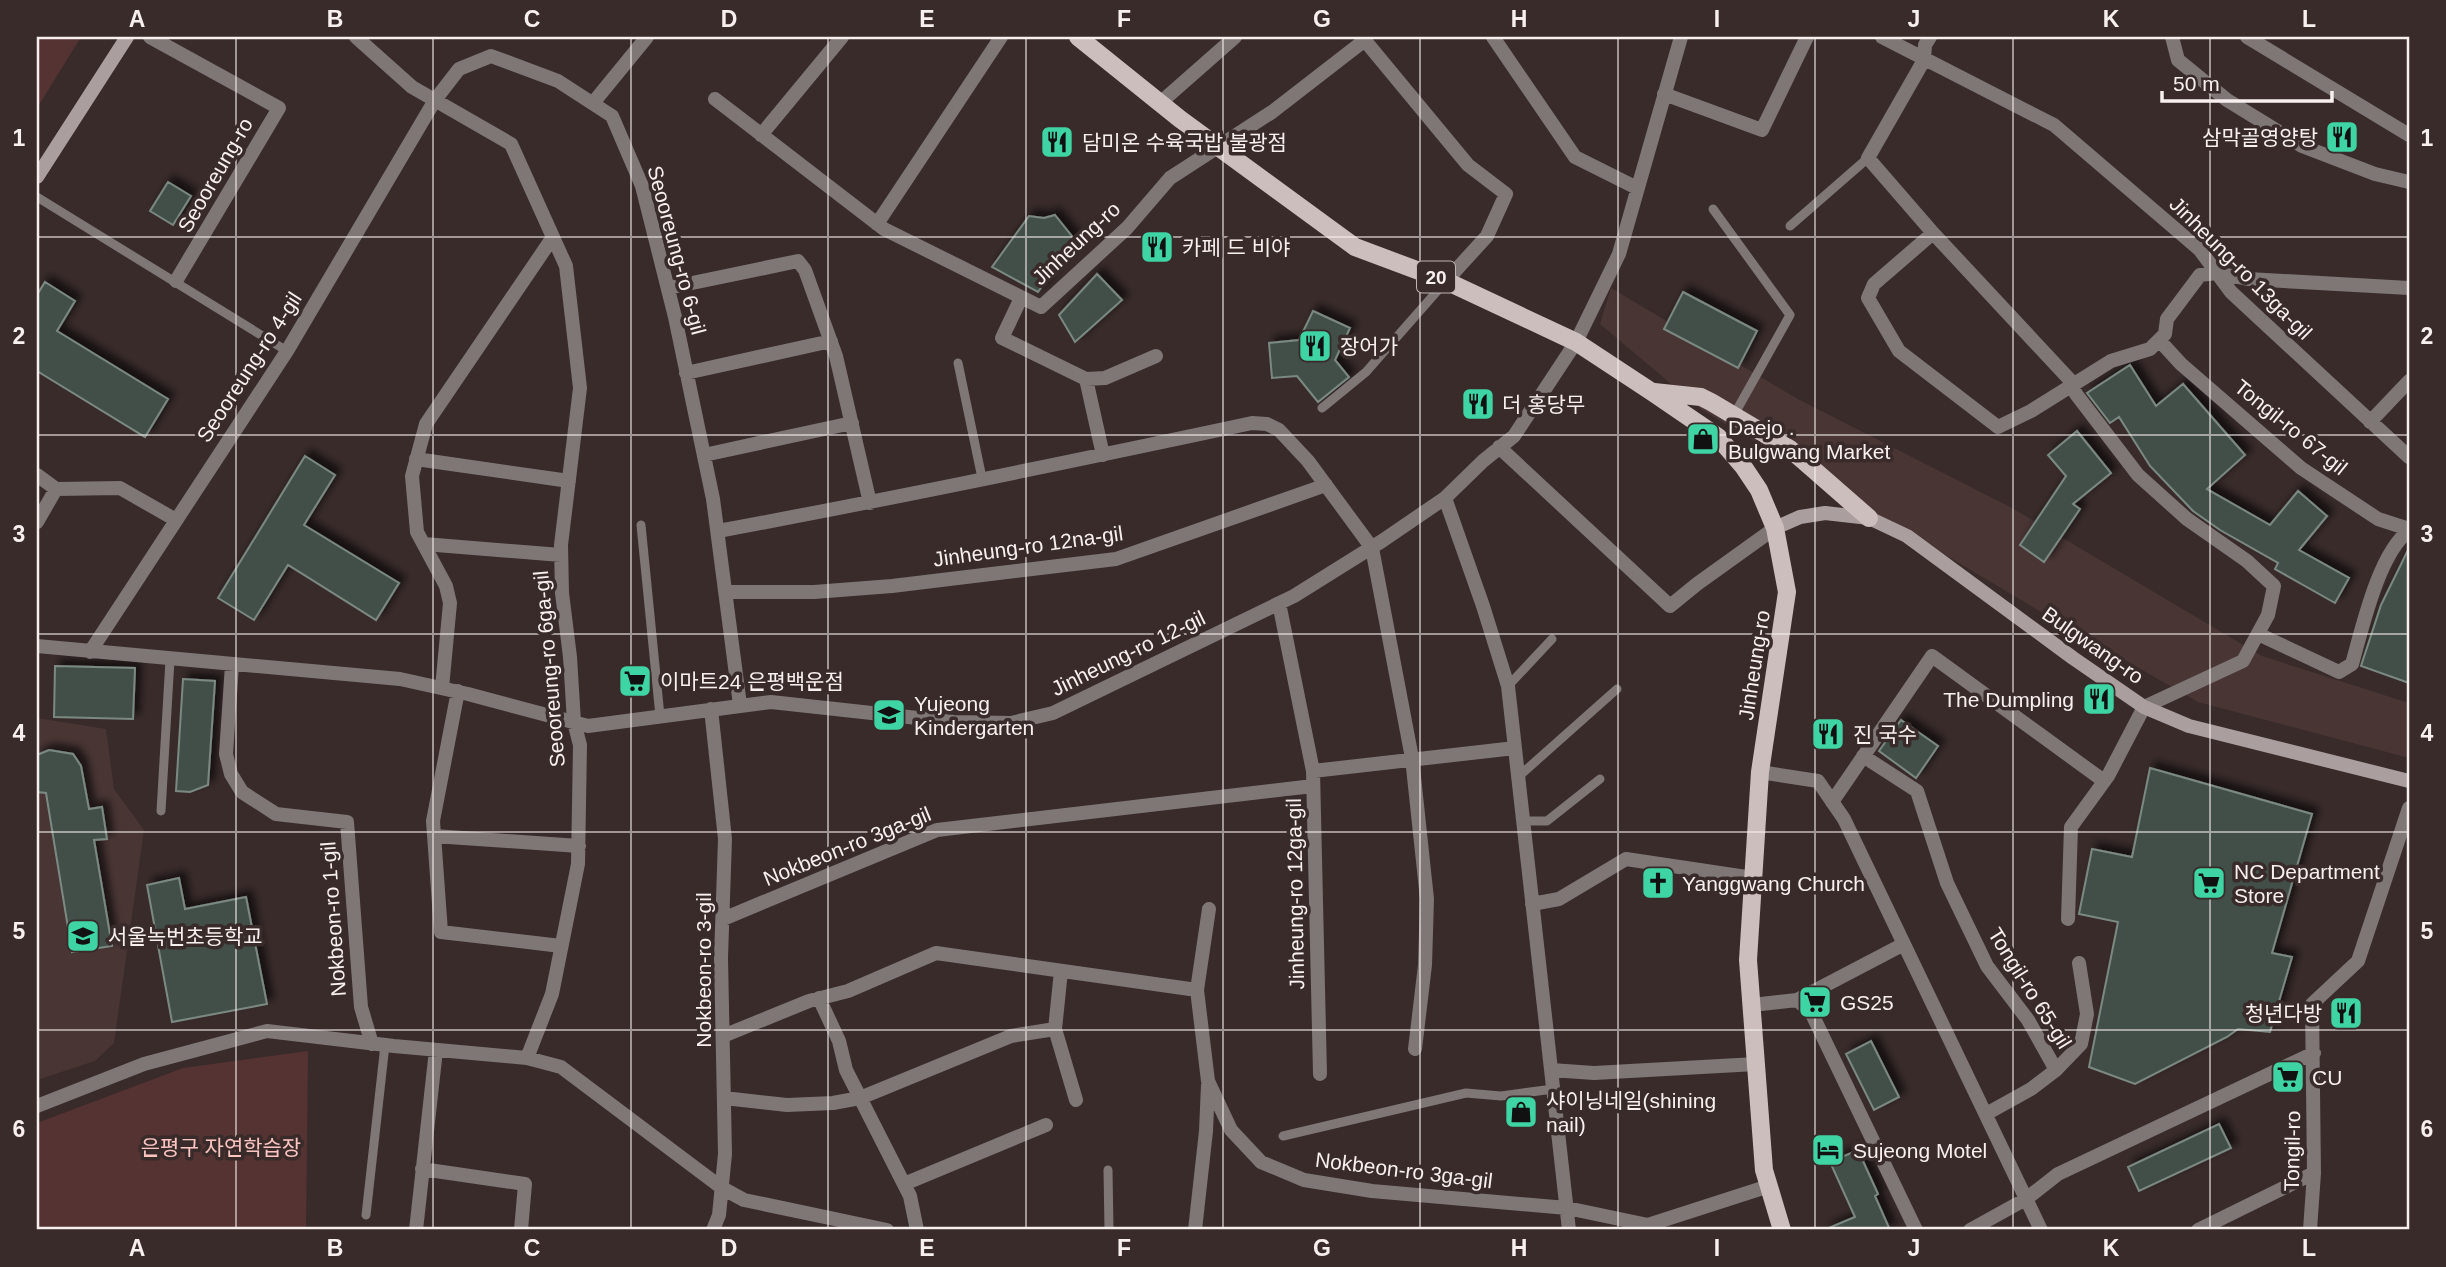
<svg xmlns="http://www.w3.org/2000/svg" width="2446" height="1267" font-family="Arial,'Noto Sans KR',sans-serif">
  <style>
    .built { fill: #483534 }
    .green { fill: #543332 }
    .building { fill: #43504a; stroke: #7b8983; stroke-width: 2; filter: url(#shadow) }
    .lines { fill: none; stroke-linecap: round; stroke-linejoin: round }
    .lane { stroke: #7e7776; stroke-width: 9 }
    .street { stroke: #7e7776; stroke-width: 14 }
    .secondary { stroke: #aa9f9e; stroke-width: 14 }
    .primary { stroke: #ccbebd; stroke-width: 18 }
    .grid { fill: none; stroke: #f8f0ef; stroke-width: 2; stroke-opacity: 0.55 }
    .labels { text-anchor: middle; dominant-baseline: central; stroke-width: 7; stroke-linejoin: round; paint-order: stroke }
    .shield { fill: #382b2a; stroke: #beb5b4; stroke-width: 2 }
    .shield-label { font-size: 19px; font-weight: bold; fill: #f8f0ef }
    .poi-label { font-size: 21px; fill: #f8f0ef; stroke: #382b2a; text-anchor: start }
    .street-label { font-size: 21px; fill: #f8f0ef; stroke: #382b2a }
    .park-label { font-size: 21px; fill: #fcc5c2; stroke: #382b2a }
    .neatline { fill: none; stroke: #f8f0ef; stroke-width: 2.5 }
    .grid-label { font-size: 23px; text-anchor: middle; font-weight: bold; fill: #f8f0ef }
  </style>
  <defs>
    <filter id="shadow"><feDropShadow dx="6" dy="-6" stdDeviation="3.5" flood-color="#0009"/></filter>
  </defs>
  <rect width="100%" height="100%" fill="#382b2a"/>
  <path class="built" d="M1611,288L1796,398L2012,508L2262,656L2409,703V758L2198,702L2036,609L1702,410L1600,324Z
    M37,718L106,729L114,789L144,830L114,1043L95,1061L37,1080Z"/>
  <path class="green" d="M37,37H81L37,108Z
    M308,1051L306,1230H37V1123L183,1068Z"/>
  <path class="building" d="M168,182L191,196L173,225L150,211Z
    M1055,215L1075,240L1038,292L992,267L1029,216L1044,218Z
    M1097,274L1122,300L1075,342L1059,315Z
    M45,282L75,301L57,331L168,399L145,437L37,371V295Z
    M1683,292L1757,331L1738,368L1664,329Z
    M1313,311L1350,328L1335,360L1349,377L1318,402L1297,376L1272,378L1269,343L1299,340Z
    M2130,365L2156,406L2183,384L2245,455L2207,489L2270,525L2298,491L2327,516L2299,550L2349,578L2335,603L2275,569L2278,563L2220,530L2193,511L2150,466L2119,417L2110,423L2087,393Z
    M2077,431L2111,473L2073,504L2080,509L2044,562L2020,545L2066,476L2048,455Z
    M305,456L335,475L304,525L399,583L376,620L288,565L254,620L218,598Z
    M2409,548V683L2361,666L2381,605Z
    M55,666L135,668L133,719L54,717Z
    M183,679L215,681L208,785L190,792L176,791Z
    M1901,720L1938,746L1916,778L1879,751Z
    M49,750L73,754L81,766L89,809L102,807L107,839L94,840L112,946L72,952L46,793L37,792V755Z
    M2150,768L2312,814L2272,953L2292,957L2270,1032L2238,1029L2227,1037L2135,1084L2089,1067L2118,922L2079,914L2092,849L2132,857Z
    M179,878L185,909L246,897L267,1004L172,1022L147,885Z
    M1871,1041L1899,1097L1874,1110L1846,1054Z
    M2219,1124L2231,1148L2139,1191L2128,1167Z
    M1858,1150L1878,1194L1875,1196L1890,1230H1824L1855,1217L1830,1162Z"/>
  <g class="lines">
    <path class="lane" d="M37,197L287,351
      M1713,209L1790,315L1734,415
      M1790,226L1868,158
      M958,363L982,478
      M1322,408L1366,372L1446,281
      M641,525L660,716
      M1508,686L1552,639
      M1518,777L1617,689
      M161,811L170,660
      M1523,821H1547L1600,779
      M1283,1136L1466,1093L1501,1096L1553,1089
      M1108,1170L1109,1230
      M366,1215L385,1045"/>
    <path class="street" d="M150,37L279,108L176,281
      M356,37L412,87L511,144L566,266L580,388L561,545L562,593L570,657L574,722L580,745L578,864L552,994L527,1058
      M1362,37L1468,165L1506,194L1487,236L1446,281
      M1493,37L1575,157L1637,188
      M1882,37L2054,125L2200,250L2231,292L2409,457
      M1930,37L1925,45L1924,60L1868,158L1933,233L2070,380L2076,394L2138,475L2187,519L2247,561L2274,586L2268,615L2243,661L2144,707L2108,776L2071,827L2068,919
      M2172,37L2178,60L2227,100L2302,146L2375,174L2409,182
      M2247,37L2409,135
      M1664,94L1762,130L1807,37
      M715,99L884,229L1041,307L1127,228L1170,178L1272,112L1365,40
      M593,103L647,37
      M1160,103L1235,37
      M761,135L842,37
      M877,224L1001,37
      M1933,233L1874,284L1868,298L1899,351L1998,427L2031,411L2111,361L2150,349L2165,334L2167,319L2200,275L2217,273L2248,279L2409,288
      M668,288L798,261L805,270L836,356L870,503
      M1021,298L1002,338L1086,379L1103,455
      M2159,340L2181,364L2301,468L2378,519L2409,529
      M686,373L831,341
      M1086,379L1105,378L1156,356
      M2370,422L2409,381
      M1499,447L1670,606L1697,584L1775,528
      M704,455L852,423
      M416,459L569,481
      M37,475L56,489L120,488L176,520
      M1445,498L1483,606L1508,686L1569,1230
      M37,522L56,489
      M718,531C896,498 1074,461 1252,423L1267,424L1279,430L1308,461L1372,548L1412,758L1427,899L1425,965L1415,1049
      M424,544L561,555
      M726,592H814L892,586L1116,559L1326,485
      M1279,603L1313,771L1320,1074
      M2258,634L2339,672L2352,664C2362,629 2379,552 2409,531
      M37,646L400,679L468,694L588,726L771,702L954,722L1011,723L1053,713L1294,596L1382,541L1445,498L1483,461L1514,436L1576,342L1619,254L1681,37
      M90,652L287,351L435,100L459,69L491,56L558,81L612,116L642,186L675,317L713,499L740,705
      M232,665L226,754L231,774L242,792L276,814L347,822L361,1007L372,1044
      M442,688L450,603L446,586L417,532L412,476L426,424L553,237
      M458,691L433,821L441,932L561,946
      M711,709L725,839L721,958L725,1154L719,1215L713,1230
      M1863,756L1917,791L1947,883L1987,966L2028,1020L2056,1070
      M1313,771L1515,748
      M1760,772L1818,781L1844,819L2041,1230
      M1832,802L1932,656L2104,781
      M434,836L579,846
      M1532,904L1559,899L1626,859L1753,878
      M1209,909L1197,990L1208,1081L1231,1130L1261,1162L1304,1180L1372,1191L1567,1208L1648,1225L1769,1186
      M723,919L937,830L1313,786
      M819,998L839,1041L846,1070L910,1196L917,1230
      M1797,1000L1811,1012L1916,1230
      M1752,1005L1797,1000L1904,944
      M1055,1029L1061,971
      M723,1036L809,1001L848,991L936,953L1197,990
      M1551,1070L1594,1073L1756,1064
      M724,1098L787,1105L833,1103L860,1098L1011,1036L1055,1029L1076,1100
      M37,1106L144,1064L267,1031L394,1046L527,1058L561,1067L722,1188L744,1200L887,1230
      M1986,1114L2031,1089L2056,1070L2081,1044L2087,1014L2079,963
      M422,1169L525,1184L521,1230
      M904,1184L1046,1125
      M416,1230L436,1050
      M1195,1230L1206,1131L1208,1085
      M1970,1230L2026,1199L2058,1174L2314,1053
      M2198,1230L2314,1173
      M2310,1230L2314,1173L2312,1004L2358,961L2409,808"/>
    <path class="secondary" d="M37,177L127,37
      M1775,528L1800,517L1825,513L1869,518L1907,536L2073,658L2144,707L2189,726L2409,781"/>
    <path class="primary" d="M1078,37L1180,119L1355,247L1446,281L1576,342L1652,392L1718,437L1743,466L1759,490L1775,528L1787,592L1760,772L1748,960L1764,1170L1782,1230
      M1654,392L1701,397L1711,402L1790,449L1869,518"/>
  </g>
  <path class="grid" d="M236,37V1230M433,37V1230M631,37V1230M828,37V1230M1026,37V1230M1223,37V1230M1420,37V1230M1618,37V1230M1815,37V1230M2013,37V1230M2210,37V1230M37,237H2409M37,435H2409M37,634H2409M37,832H2409M37,1030H2409"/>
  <defs>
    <symbol id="restaurant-square" viewBox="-11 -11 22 22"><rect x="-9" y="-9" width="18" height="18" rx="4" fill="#3ed4a3" stroke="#382b2a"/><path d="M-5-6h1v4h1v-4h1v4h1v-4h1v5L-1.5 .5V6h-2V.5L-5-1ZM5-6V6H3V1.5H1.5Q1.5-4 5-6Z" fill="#111"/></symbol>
    <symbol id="shop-square" viewBox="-11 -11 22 22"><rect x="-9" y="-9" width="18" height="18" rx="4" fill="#3ed4a3" stroke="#382b2a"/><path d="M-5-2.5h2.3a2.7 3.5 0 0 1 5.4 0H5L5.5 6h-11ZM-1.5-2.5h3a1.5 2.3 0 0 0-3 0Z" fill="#111"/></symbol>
    <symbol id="supermarket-square" viewBox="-11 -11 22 22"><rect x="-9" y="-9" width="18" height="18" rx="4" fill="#3ed4a3" stroke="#382b2a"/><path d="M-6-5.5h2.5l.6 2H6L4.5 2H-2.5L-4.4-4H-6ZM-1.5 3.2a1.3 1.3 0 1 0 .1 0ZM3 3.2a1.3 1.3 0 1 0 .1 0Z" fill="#111"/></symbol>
    <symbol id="school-square" viewBox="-11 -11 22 22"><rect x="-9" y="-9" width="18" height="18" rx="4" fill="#3ed4a3" stroke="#382b2a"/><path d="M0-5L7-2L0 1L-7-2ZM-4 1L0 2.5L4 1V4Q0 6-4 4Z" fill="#111"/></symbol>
    <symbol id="church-square" viewBox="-11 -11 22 22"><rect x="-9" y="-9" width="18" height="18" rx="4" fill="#3ed4a3" stroke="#382b2a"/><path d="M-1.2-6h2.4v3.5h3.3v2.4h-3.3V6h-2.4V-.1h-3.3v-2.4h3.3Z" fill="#111"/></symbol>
    <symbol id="hotel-square" viewBox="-11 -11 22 22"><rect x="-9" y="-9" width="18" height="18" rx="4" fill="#3ed4a3" stroke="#382b2a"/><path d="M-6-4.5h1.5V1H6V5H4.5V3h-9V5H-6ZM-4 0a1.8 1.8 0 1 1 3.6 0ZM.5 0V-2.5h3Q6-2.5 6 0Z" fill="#111"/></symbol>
  </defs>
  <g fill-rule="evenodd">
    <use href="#restaurant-square" x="2323" y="118" width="38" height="38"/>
    <use href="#restaurant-square" x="1038" y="123" width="38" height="38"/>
    <use href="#restaurant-square" x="1138" y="228" width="38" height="38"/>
    <use href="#restaurant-square" x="1296" y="327" width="38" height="38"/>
    <use href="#restaurant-square" x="1459" y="385" width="38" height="38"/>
    <use href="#shop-square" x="1684" y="420" width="38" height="38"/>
    <use href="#supermarket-square" x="616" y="662" width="38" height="38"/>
    <use href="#restaurant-square" x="2080" y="680" width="38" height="38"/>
    <use href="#school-square" x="870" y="696" width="38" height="38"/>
    <use href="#restaurant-square" x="1809" y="715" width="38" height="38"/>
    <use href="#church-square" x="1639" y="864" width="38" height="38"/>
    <use href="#supermarket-square" x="2190" y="864" width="38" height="38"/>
    <use href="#school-square" x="64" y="917" width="38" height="38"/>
    <use href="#supermarket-square" x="1796" y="983" width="38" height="38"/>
    <use href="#restaurant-square" x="2327" y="994" width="38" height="38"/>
    <use href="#supermarket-square" x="2269" y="1058" width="38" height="38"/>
    <use href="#shop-square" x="1502" y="1093" width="38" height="38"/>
    <use href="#hotel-square" x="1809" y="1131" width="38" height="38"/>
  </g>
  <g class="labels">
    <rect class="shield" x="1417" y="261.5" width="38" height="31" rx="5"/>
    <g class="shield-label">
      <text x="1436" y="277">20</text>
    </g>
    <g class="poi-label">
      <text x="2318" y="137" text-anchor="end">삼막골영양탕</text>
      <text x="1082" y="142">담미온 수육국밥 불광점</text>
      <text x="1182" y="247">카페 드 비야</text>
      <text x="1340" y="346">장어가</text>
      <text x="1502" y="404">더 홍당무</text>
      <text x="1728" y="427">Daejo .<tspan x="1728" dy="24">Bulgwang Market</tspan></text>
      <text x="660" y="681">이마트24 은평백운점</text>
      <text x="2074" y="699" text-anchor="end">The Dumpling</text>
      <text x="914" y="703">Yujeong<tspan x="914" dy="24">Kindergarten</tspan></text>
      <text x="1853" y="734">진 국수</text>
      <text x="2234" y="871">NC Department<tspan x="2234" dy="24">Store</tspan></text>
      <text x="1682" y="883">Yanggwang Church</text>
      <text x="108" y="936">서울녹번초등학교</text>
      <text x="1840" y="1002">GS25</text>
      <text x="2322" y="1013" text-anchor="end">청년다방</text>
      <text x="2312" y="1077">CU</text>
      <text x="1546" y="1100">샤이닝네일(shining<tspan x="1546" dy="24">nail)</tspan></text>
      <text x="1853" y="1150">Sujeong Motel</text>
    </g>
    <g class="street-label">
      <text transform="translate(215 175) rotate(-60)">Seooreung-ro</text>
      <text transform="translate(1076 243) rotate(-43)">Jinheung-ro</text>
      <text transform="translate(677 250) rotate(75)">Seooreung-ro 6-gil</text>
      <text transform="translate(2241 268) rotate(45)">Jinheung-ro 13ga-gil</text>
      <text transform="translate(249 367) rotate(-57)">Seooreung-ro 4-gil</text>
      <text transform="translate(2291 427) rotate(39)">Tongil-ro 67-gil</text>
      <text transform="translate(1028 546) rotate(-8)">Jinheung-ro 12na-gil</text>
      <text transform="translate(2093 645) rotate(35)">Bulgwang-ro</text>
      <text transform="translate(1128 653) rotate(-26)">Jinheung-ro 12-gil</text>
      <text transform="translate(1754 665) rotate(-81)">Jinheung-ro</text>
      <text transform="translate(549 669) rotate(-95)">Seooreung-ro 6ga-gil</text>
      <text transform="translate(847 846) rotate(-22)">Nokbeon-ro 3ga-gil</text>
      <text transform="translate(1295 894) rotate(-91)">Jinheung-ro 12ga-gil</text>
      <text transform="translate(333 919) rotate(-94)">Nokbeon-ro 1-gil</text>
      <text transform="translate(703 970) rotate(-90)">Nokbeon-ro 3-gil</text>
      <text transform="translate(2030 988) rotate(58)">Tongil-ro 65-gil</text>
      <text transform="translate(2292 1151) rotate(-89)">Tongil-ro</text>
      <text transform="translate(1404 1170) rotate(7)">Nokbeon-ro 3ga-gil</text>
    </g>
    <g class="park-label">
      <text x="221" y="1147">은평구 자연학습장</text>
    </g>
  </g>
  <rect width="2446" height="1267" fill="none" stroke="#382b2a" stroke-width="77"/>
  <path d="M2162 91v10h170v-10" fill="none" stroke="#f8f0ef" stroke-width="3.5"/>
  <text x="2173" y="91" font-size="21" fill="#f8f0ef" stroke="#382b2a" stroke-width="5" paint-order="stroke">50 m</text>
  <rect x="38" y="38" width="2370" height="1190" class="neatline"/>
  <g class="grid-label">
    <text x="137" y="27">A</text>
    <text x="335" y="27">B</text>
    <text x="532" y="27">C</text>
    <text x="729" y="27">D</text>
    <text x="927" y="27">E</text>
    <text x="1124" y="27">F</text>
    <text x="1322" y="27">G</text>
    <text x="1519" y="27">H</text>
    <text x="1717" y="27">I</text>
    <text x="1914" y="27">J</text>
    <text x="2111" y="27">K</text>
    <text x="2309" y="27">L</text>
    <text x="19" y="146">1</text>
    <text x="2427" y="146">1</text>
    <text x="19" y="344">2</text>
    <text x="2427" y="344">2</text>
    <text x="19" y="542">3</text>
    <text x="2427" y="542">3</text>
    <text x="19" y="741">4</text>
    <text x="2427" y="741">4</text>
    <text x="19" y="939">5</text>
    <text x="2427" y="939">5</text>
    <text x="19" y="1137">6</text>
    <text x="2427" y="1137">6</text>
    <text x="137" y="1256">A</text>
    <text x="335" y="1256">B</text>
    <text x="532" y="1256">C</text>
    <text x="729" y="1256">D</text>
    <text x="927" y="1256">E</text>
    <text x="1124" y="1256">F</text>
    <text x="1322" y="1256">G</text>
    <text x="1519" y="1256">H</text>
    <text x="1717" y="1256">I</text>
    <text x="1914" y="1256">J</text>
    <text x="2111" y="1256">K</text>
    <text x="2309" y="1256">L</text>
  </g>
</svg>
